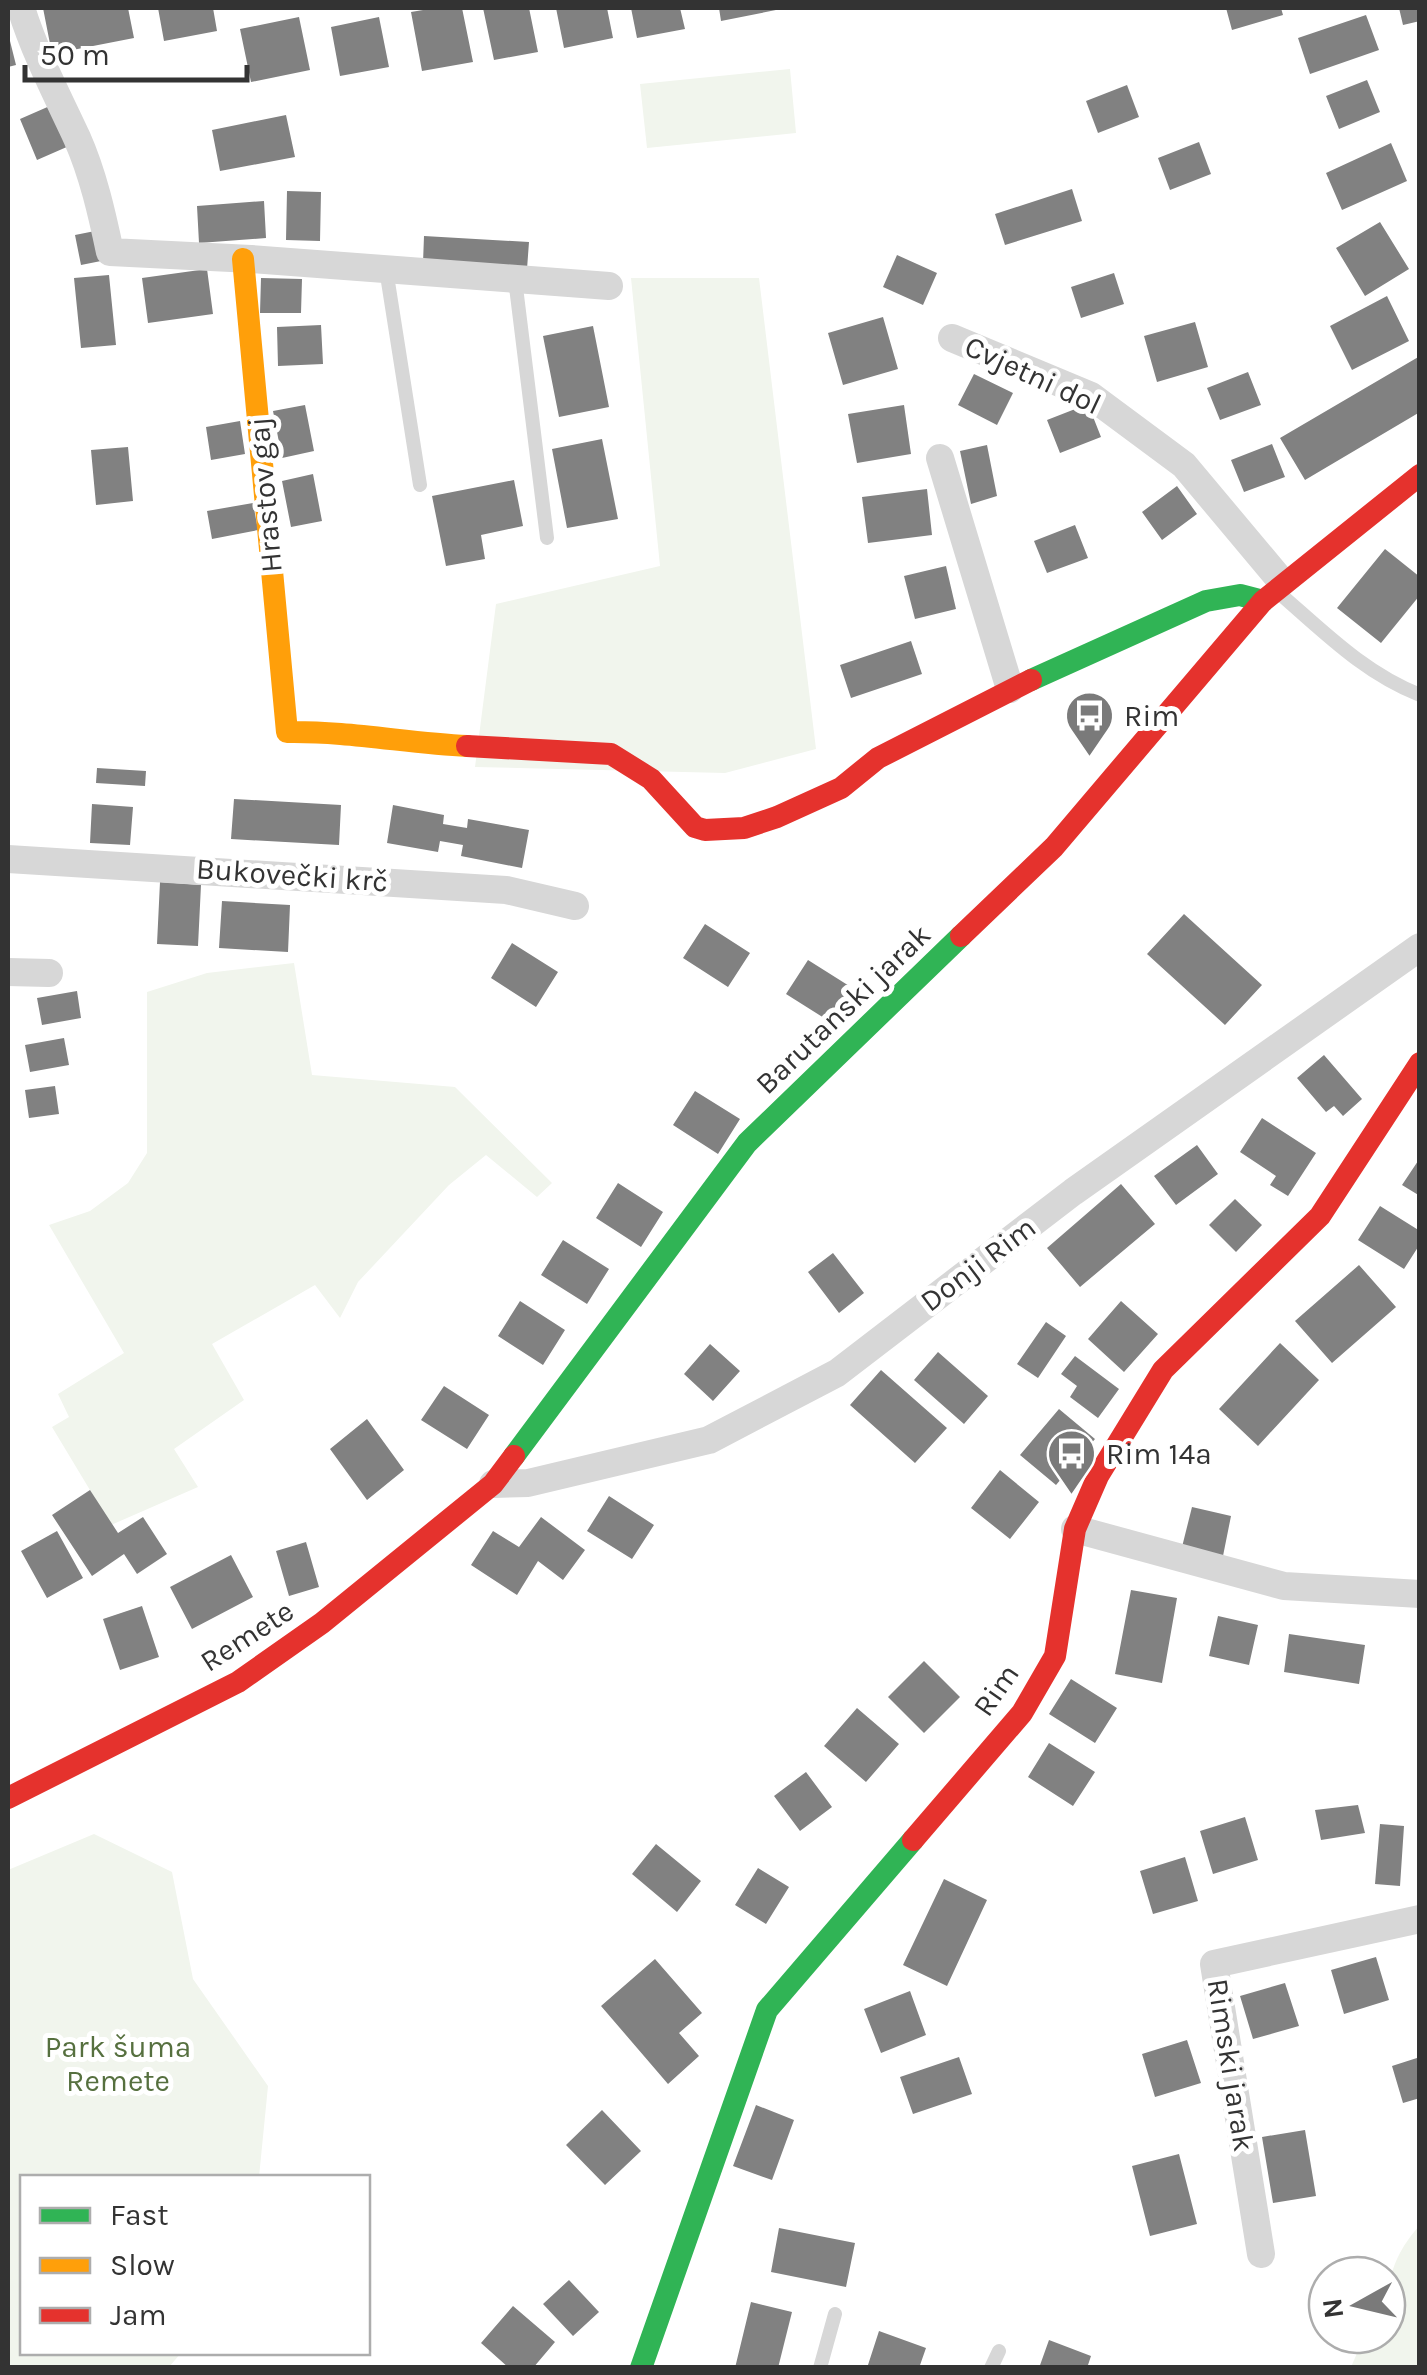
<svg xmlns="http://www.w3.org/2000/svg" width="1427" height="2375" font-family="Karla,sans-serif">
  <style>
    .green { fill: #f1f5ed }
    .building { fill: #818181 }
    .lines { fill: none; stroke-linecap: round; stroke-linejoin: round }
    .lane { stroke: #d7d7d7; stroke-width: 14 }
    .street { stroke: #d7d7d7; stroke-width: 28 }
    .fast { stroke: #30b455; stroke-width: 22 }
    .slow { stroke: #ff9f0a; stroke-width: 22 }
    .jam { stroke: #e5322d; stroke-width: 22 }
    .labels { text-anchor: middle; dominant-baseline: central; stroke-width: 10; stroke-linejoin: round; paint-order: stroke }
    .street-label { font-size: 30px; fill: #333; stroke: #fff }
    .poi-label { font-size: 30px; fill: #333; stroke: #fff; text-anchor: start }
    .park-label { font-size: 30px; fill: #56703f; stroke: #fff }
  </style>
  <rect width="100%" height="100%" fill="#fff"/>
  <path class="green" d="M790,69L796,133L647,148L640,84Z
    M631,278H759L816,749L725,773L475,767L496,604L660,566Z
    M294,963L312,1075L455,1087L552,1183L537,1197L486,1155L449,1185L358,1282L340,1318L315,1285L212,1344L244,1400L174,1449L198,1487L111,1525L52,1427L69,1417L58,1394L124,1353L49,1225L90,1211L128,1183L147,1153V992L207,973Z
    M94,1834L172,1872L193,1979L268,2086L259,2177L22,2178V2352L181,2353L169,2367H8V1870Z
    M1419,2226V2367H1351L1365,2335H1387C1387,2288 1387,2263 1419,2226Z"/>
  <path class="building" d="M43,8H128L134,38L52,54Z
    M158,8H213L217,31L164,41Z
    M435,8H462L473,62L422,71L411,12Z
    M483,8H529L538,52L494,60Z
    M556,8H607L613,38L564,48Z
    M631,8H680L685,29L637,38Z
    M719,8H781V9L721,21Z
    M1226,8H1281L1283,15L1232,30Z
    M1399,8H1420V21L1403,25Z
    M1366,15L1379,50L1310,74L1298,38Z
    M299,17L310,70L251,82L240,29Z
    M379,17L389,67L340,76L331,27Z
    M8,33L16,65L8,67Z
    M1367,80L1380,112L1339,129L1326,96Z
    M1127,85L1139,117L1098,133L1086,101Z
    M52,105L69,146L37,160L20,119Z
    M286,115L295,157L220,171L212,130Z
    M1199,142L1211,174L1170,190L1158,158Z
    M1391,143L1407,181L1342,210L1326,173Z
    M1072,189L1082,221L1005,245L995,214Z
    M287,191L321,192L320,241L286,240Z
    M264,201L266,238L199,243L197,206Z
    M1380,222L1409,269L1365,296L1336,248Z
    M100,230L106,260L81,265L75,235Z
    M424,236L529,242L527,269L423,263Z
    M897,255L937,273L923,305L883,287Z
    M207,269L213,314L148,323L142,278Z
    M1114,273L1124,304L1081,318L1071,287Z
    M109,275L116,345L81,348L74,278Z
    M261,278L302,279L301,313H260Z
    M1387,296L1409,341L1352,370L1330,326Z
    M883,317L898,369L843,385L828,333Z
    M1195,322L1208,367L1157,382L1144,336Z
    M321,325L323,364L278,366L277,327Z
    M593,326L609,407L559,417L543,336Z
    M1420,356V412L1305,480L1280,438Z
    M1248,372L1261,405L1220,420L1207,388Z
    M974,374L1013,393L997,425L958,405Z
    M1088,404L1101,437L1060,453L1047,420Z
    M305,405L314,451L282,458L273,411Z
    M904,405L911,454L857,463L848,414Z
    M240,421L245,454L211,460L206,427Z
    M602,439L618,519L567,528L552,449Z
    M1272,444L1285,477L1244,492L1231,460Z
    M987,445L997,496L971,504L960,451Z
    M128,447L133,501L96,505L91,450Z
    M313,474L322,521L291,527L282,481Z
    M514,480L523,526L481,535L485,559L446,566L432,496Z
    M1177,486L1197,514L1162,540L1142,512Z
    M927,489L932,535L868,543L862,497Z
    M253,503L258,530L212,539L207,511Z
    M1075,525L1088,558L1047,573L1034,541Z
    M1385,549L1420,577V595L1381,643L1337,608Z
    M946,566L956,609L915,619L904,576Z
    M911,641L922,674L851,698L840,665Z
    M97,768L146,771L145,786L96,783Z
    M234,799L341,805L339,845L231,839Z
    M92,804L133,807L130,845L90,843Z
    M393,805L444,815L443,824L467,828L468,819L529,830L522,868L461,856L463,845L440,841L438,852L387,843Z
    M160,882L201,885L198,946L157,944Z
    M222,901L290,905L288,952L219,948Z
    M1184,914L1262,985L1225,1025L1147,954Z
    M705,924L750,953L728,987L683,958Z
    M512,943L558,972L536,1007L491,978Z
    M808,960L854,989L832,1023L786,994Z
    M77,991L81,1018L42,1025L37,998Z
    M64,1038L69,1065L30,1072L25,1045Z
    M1324,1055L1362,1099L1343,1116L1334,1106L1326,1112L1297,1078Z
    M55,1086L59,1114L29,1118L25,1090Z
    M695,1091L740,1119L718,1154L673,1125Z
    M1262,1118L1316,1153L1288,1196L1270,1185L1276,1176L1240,1152Z
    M1197,1145L1218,1174L1176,1205L1154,1176Z
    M1420,1158V1196L1402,1185Z
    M618,1183L663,1212L641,1247L596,1218Z
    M1121,1184L1155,1224L1080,1287L1047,1248Z
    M1235,1199L1262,1225L1236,1252L1209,1225Z
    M1380,1206L1420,1231V1244L1404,1269L1358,1240Z
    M563,1240L609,1269L587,1304L541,1275Z
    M833,1253L864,1293L839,1313L808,1272Z
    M1359,1265L1396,1307L1332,1363L1295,1321Z
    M520,1301L565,1330L543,1365L498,1336Z
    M1121,1301L1158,1334L1124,1372L1088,1339Z
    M1046,1322L1066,1336L1038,1378L1017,1364Z
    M1280,1343L1319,1380L1258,1446L1219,1409Z
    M710,1344L740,1371L713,1401L684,1374Z
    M938,1352L988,1396L964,1424L914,1380Z
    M1075,1356L1119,1389L1098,1418L1070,1397L1077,1386L1061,1374Z
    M881,1370L947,1428L915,1463L850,1405Z
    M444,1386L489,1415L467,1449L421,1420Z
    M1059,1409L1095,1439L1056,1485L1020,1455Z
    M367,1419L404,1470L367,1500L330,1449Z
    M1000,1470L1039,1502L1010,1539L971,1508Z
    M90,1490L118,1533L143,1517L167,1554L137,1574L124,1554L92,1576L52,1515Z
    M609,1496L654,1525L632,1559L587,1531Z
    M1192,1507L1231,1516L1223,1556L1182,1547Z
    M541,1517L585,1550L563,1580L538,1561L517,1595L471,1565L493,1531L519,1547Z
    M57,1531L83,1578L47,1598L21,1551Z
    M306,1542L319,1587L289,1596L276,1551Z
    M231,1555L253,1597L192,1629L170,1587Z
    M1131,1590L1177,1598L1162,1683L1115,1674Z
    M142,1606L159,1657L120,1670L103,1619Z
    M1218,1616L1258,1625L1249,1665L1209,1656Z
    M1289,1634L1365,1645L1359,1684L1284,1672Z
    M924,1661L960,1697L924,1733L888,1697Z
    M1071,1679L1117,1708L1095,1743L1049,1714Z
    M857,1708L899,1744L866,1782L824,1746Z
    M1049,1743L1095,1772L1073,1806L1028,1777Z
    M806,1772L832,1807L800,1831L774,1796Z
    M1358,1805L1365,1833L1321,1840L1315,1810Z
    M1245,1817L1258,1860L1213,1874L1200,1831Z
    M1380,1824L1404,1826L1400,1886L1375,1884Z
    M656,1844L701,1881L677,1912L632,1874Z
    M1185,1857L1198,1901L1153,1914L1140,1871Z
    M758,1868L789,1887L766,1924L735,1905Z
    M944,1879L987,1900L947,1986L903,1965Z
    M1376,1957L1389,2000L1344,2014L1331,1970Z
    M655,1959L702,2013L679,2033L699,2056L668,2084L601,2006Z
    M1285,1983L1299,2026L1253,2039L1240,1996Z
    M910,1991L926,2035L881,2053L864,2009Z
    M1187,2040L1201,2083L1155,2097L1142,2054Z
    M959,2057L972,2094L913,2114L900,2077Z
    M1420,2057V2098L1403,2103L1392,2066Z
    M756,2105L794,2120L772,2180L733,2166Z
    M602,2110L641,2151L605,2185L566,2145Z
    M1305,2130L1316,2196L1273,2203L1262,2137Z
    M1179,2154L1197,2224L1150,2236L1132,2166Z
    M779,2228L855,2243L846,2287L771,2272Z
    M569,2280L599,2312L573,2336L543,2304Z
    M751,2302L792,2312L778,2368H735Z
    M513,2306L555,2342L533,2368H509L481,2343Z
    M879,2331L926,2348L919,2368H867Z
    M1049,2340L1091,2356L1087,2368H1039Z"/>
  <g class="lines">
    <path class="lane" d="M386,269L420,485
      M515,279L547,538
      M1279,593C1324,632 1364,673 1420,695
      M820,2368L835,2314
      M991,2368L999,2351"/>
    <path class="street" d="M21,8C35,53 57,95 77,138C93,174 102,214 110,252L251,259L609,286
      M952,338L1091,396L1184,465L1282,582
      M940,458L1010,689
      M8,859L506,890L575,906
      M8,972L49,973
      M493,1484L528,1483L709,1440L837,1373L1073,1192L1420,947
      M1075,1529L1284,1586L1420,1594
      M1261,2254L1214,1964L1420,1919"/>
    <path class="fast" d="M1031,680L1206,601L1240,595L1263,601
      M514,1456L747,1143L961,936
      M641,2368L767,2010L913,1840"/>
    <path class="slow" d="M243,259L287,732C348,731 407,743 467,746"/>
    <path class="jam" d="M467,746L611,754L651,779L695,827L705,830L744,828L777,817L841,788L878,758L1031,680
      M961,936L1054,847L1263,601L1420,475
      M8,1798L238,1682L322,1623L493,1484L514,1456
      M913,1840L1022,1713L1055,1656L1075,1529L1098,1476L1163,1370L1320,1216L1420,1063"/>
  </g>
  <defs>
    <symbol id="bus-pin" viewBox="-11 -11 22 30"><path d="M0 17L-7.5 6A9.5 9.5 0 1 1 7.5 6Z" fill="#7a7a7a" stroke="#fff"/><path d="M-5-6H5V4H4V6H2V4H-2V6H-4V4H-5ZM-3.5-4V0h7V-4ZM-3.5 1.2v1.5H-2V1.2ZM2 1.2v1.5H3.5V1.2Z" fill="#fff"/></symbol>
  </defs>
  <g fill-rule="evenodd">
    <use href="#bus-pin" x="1062" y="688" width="55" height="75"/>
    <use href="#bus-pin" x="1044" y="1426" width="55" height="75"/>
  </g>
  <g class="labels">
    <g class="street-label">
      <text transform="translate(1033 375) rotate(25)">Cvjetni dol</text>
      <text transform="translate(265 495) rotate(-95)">Hrastov gaj</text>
      <text transform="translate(292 875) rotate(4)">Bukovečki krč</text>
      <text transform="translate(843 1009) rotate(-44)">Barutanski jarak</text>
      <text transform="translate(978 1264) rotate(-37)">Donji Rim</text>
      <text transform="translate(247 1636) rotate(-33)">Remete</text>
      <text transform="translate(996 1690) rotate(-55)">Rim</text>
      <text transform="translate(1231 2065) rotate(81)">Rimski jarak</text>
    </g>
    <g class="poi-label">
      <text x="1124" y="716">Rim</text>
      <text x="1106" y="1454">Rim 14a</text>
    </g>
    <g class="park-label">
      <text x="118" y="2047">Park šuma<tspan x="118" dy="34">Remete</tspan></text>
    </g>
  </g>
  <rect width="1427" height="2375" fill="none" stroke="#333333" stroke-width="20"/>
  <rect x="20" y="2175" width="350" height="180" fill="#ffffff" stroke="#adadad" stroke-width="2.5"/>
  <rect x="40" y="2208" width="50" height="15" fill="#30b455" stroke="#adadad" stroke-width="2.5"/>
  <text x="110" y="2225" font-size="30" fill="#333333">Fast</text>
  <rect x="40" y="2258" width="50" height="15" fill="#ff9f0a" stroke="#adadad" stroke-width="2.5"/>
  <text x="110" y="2275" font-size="30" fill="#333333">Slow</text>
  <rect x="40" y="2308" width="50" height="15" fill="#e5322d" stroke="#adadad" stroke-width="2.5"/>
  <text x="110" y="2325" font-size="30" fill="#333333">Jam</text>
  <g transform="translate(1357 2305) rotate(262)"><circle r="48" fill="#ffffff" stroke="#adadad" stroke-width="2.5"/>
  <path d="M0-8L18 38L0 25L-18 38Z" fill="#7a7a7a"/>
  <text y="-15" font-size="28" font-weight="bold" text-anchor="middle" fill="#333333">N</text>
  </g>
  <path d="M25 65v15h222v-15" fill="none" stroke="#333333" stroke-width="5"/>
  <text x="40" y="65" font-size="30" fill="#333333" stroke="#ffffff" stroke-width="8" paint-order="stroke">50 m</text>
</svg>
